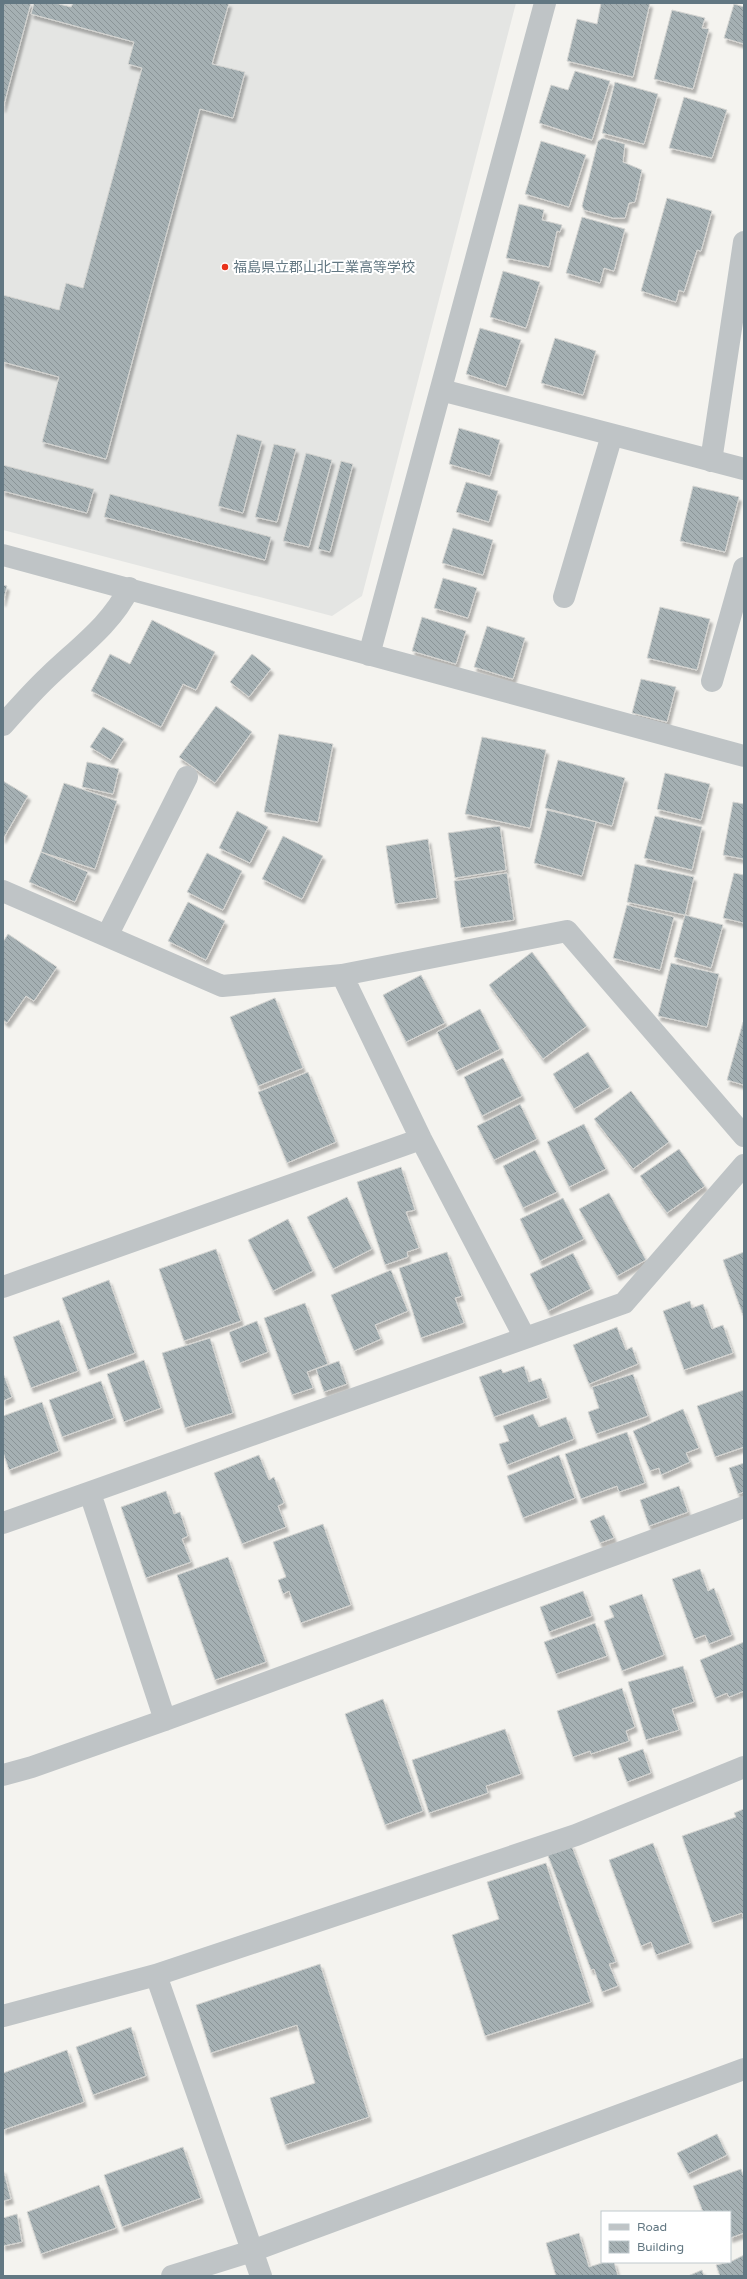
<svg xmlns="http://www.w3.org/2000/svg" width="747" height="2279" font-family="'Varela Round','Noto Sans JP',sans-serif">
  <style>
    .built { fill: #e4e5e3 }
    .building { fill: url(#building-back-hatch); stroke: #d5d5d2; filter: url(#shadow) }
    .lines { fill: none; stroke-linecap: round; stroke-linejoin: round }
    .minor { stroke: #bfc4c6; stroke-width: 22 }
    .poi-dot { fill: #e9321b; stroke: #fff; stroke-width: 1.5 }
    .labels { text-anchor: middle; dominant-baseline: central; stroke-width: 4; stroke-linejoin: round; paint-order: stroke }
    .poi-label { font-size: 14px; fill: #627782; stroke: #fff; text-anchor: start }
  </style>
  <defs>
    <pattern id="building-back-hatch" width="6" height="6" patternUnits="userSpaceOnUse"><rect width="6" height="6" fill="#a5b0b3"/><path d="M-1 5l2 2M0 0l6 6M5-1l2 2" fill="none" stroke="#8a9497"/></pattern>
    <filter id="shadow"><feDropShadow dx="2.5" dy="4.5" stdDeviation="1" flood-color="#0004"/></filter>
  </defs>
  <rect width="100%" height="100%" fill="#f4f3ef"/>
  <path class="built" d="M3,3H516L362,596L332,616L3,530Z"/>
  <path class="building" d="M3,3H31L3,108Z
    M34,3H55L71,7L73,3H229L212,64L245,72L233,118L200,109L106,459L42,442L59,377L3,362V295L59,310L66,283L83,288L142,68L128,64L134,42L31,14Z
    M601,3H650L633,77L567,61L577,19L597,24Z
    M734,4L744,7V44L724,38Z
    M672,10L705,18L702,28L709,29L693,89L654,79Z
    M575,71L610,81L592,140L539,123L551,85L568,90Z
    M615,82L658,94L644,144L602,133Z
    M684,97L727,110L712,158L669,148Z
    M603,138L625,144L623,162L642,170L635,202L629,203L625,218H613L584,210L582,206L598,141Z
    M541,141L586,155L569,207L525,194Z
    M667,198L712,211L701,251L697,250L684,292L679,290L676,302L641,291Z
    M519,204L544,210L542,220L562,225L560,232L557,231L549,267L506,258Z
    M582,217L625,229L614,271L604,268L600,283L566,273Z
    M503,271L540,282L526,328L490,317Z
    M480,328L521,340L506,387L466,374Z
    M555,338L596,351L583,395L541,383Z
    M459,428L500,440L490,476L449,464Z
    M237,434L262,441L243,513L218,506Z
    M274,444L296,449L277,522L255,517Z
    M306,453L332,460L309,547L283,541Z
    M341,461L353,464L330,552L318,549Z
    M3,465L94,489L87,513L3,491Z
    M466,482L498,491L489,522L456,512Z
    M693,486L739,497L725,552L680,541Z
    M110,494L271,537L265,560L104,517Z
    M453,528L493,540L483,575L442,563Z
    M443,578L477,588L468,618L434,608Z
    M3,585L7,586L3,602Z
    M660,607L710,619L697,670L647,658Z
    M422,617L466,631L456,664L412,651Z
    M152,620L215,652L196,690L183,684L161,727L91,691L110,654L130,664Z
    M487,626L525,638L513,679L474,667Z
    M252,654L271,669L249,697L230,682Z
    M641,679L676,687L667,722L632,713Z
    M216,706L252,732L215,783L179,757Z
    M103,727L124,739L111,760L90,747Z
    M279,734L333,744L318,822L264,812Z
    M482,737L546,750L530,828L465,814Z
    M558,760L625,778L612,826L545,808Z
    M87,762L119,769L113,794L82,787Z
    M665,773L710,784L701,820L657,809Z
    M3,781L28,796L3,839Z
    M64,783L117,801L95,869L41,852Z
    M733,802L744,804V859L723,855Z
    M547,810L596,822L582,876L534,863Z
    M237,811L268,827L250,863L219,848Z
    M655,816L702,827L692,870L644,858Z
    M500,826L506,870L455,878L448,833Z
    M283,836L323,856L302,899L262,879Z
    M428,839L437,898L395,904L386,846Z
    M41,852L88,872L75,902L29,882Z
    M207,853L242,871L223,910L187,892Z
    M635,864L694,877L685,915L627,902Z
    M507,873L514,920L461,928L454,881Z
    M734,873L744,875V923L723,918Z
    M188,902L225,921L206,960L168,941Z
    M627,905L674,917L660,970L613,958Z
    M685,915L723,925L711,968L674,957Z
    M8,934L57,967L34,1001L26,996L7,1023L3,1020V942Z
    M532,952L587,1026L543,1059L489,985Z
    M671,963L719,974L707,1027L658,1016Z
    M421,975L445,1023L406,1042L383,995Z
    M275,998L303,1068L258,1086L230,1017Z
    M480,1009L500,1049L456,1071L437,1032Z
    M743,1022H744V1085L727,1080Z
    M588,1052L610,1087L574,1109L553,1074Z
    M503,1058L522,1096L482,1116L464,1077Z
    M308,1072L336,1142L287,1163L258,1092Z
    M631,1091L669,1142L633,1169L594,1119Z
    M520,1104L537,1139L494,1160L477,1126Z
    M584,1124L606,1169L569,1187L547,1142Z
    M679,1149L705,1186L667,1213L640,1176Z
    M535,1150L557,1192L523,1208L503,1166Z
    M401,1167L415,1210L406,1212L419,1248L407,1252L408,1257L385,1265L357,1182Z
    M609,1193L646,1260L617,1276L579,1209Z
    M347,1197L372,1249L333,1269L307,1217Z
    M563,1198L584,1239L540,1261L520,1219Z
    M288,1219L313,1271L273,1291L248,1240Z
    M216,1249L241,1321L184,1341L159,1269Z
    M447,1252L462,1296L455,1298L464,1323L421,1338L399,1268Z
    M744,1252V1318L723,1260Z
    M573,1253L591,1289L548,1311L530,1274Z
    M391,1270L408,1311L375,1325L381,1339L354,1351L331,1295Z
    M109,1280L135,1353L88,1370L62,1298Z
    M690,1301L692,1308L703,1304L712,1329L723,1325L733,1353L684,1370L663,1311Z
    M305,1303L328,1364L307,1372L313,1388L292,1395L264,1318Z
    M59,1320L78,1371L31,1388L13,1337Z
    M257,1321L268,1352L240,1363L229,1332Z
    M617,1327L626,1350L632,1347L638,1364L589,1384L573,1345Z
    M210,1338L233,1413L185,1428L162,1353Z
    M144,1360L161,1408L124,1422L107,1374Z
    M339,1361L347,1384L324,1392L316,1369Z
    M524,1366L529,1382L541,1378L548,1398L494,1417L479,1377L501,1369L503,1373Z
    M3,1373L12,1397L3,1401Z
    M633,1374L648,1416L596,1434L588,1412L599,1408L592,1387Z
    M101,1381L114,1418L62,1437L49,1400Z
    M744,1390V1447L715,1457L697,1406Z
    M42,1402L59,1451L9,1470L3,1452V1416Z
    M683,1409L699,1448L686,1453L690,1462L661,1475L659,1468L650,1471L633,1431Z
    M533,1414L539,1427L566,1417L574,1439L507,1465L499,1444L509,1441L503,1426Z
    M627,1432L645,1483L619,1492L617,1486L581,1499L565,1454Z
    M259,1455L269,1480L274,1477L284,1503L278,1506L286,1527L242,1544L214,1473Z
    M559,1455L575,1498L523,1518L507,1476Z
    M744,1463V1492L738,1494L729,1468Z
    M679,1486L688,1512L649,1526L640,1500Z
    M166,1491L174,1514L180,1512L188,1536L182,1539L191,1562L146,1578L121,1507Z
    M604,1515L614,1538L600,1543L590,1521Z
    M323,1524L351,1605L301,1623L289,1591L283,1594L278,1580L286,1577L273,1542Z
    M228,1557L266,1662L215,1680L177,1575Z
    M700,1569L708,1591L714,1588L732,1635L709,1644L705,1635L694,1639L672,1579Z
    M583,1591L592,1616L549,1632L540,1607Z
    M642,1594L664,1655L622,1671L604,1621L614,1617L609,1606Z
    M595,1623L607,1656L556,1674L544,1642Z
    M744,1642V1691L729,1697L727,1693L715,1698L700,1660Z
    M683,1666L694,1702L672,1709L679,1730L646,1740L628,1682Z
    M622,1688L635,1727L626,1731L629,1741L591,1754L590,1751L573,1757L557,1711Z
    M383,1699L423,1811L385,1825L345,1714Z
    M505,1729L521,1774L486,1786L488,1793L429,1813L412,1760Z
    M643,1749L651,1773L627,1782L618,1758Z
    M744,1809V1919L742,1913L712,1923L682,1836L736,1817L734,1813Z
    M653,1843L690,1943L656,1955L651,1942L641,1946L609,1860Z
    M571,1844L616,1962L609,1964L618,1986L602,1992L594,1969L591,1970L547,1853Z
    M546,1863L591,2002L485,2036L452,1935L499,1919L487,1882Z
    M320,1964L369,2117L285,2145L270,2098L315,2083L297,2025L211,2053L196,2005Z
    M131,2027L146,2076L93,2095L76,2047Z
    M67,2050L84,2102L3,2130V2073Z
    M717,2134L727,2155L688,2174L677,2153Z
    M183,2147L201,2198L122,2227L104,2175Z
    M3,2169L11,2199L3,2201Z
    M741,2169L744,2178V2233L730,2238V2212H703L693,2186Z
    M99,2185L116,2228L41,2254L27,2212Z
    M17,2214L22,2242L3,2246V2218Z
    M579,2233L589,2267L605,2262H614L618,2276H556L546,2243Z
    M744,2255V2276H720L716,2265L730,2262Z
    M702,2270L704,2276H688Z"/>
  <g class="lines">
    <path class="minor" d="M441,390L744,469
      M711,461L744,242
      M3,555L744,756
      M564,597L612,435
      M369,655L545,3
      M712,681L744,568
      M3,725C18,708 33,691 49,676C78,648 112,624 129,588
      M3,891L222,986L342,975L567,931L744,1136
      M107,936L187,777
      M342,975L421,1139L525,1338
      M3,1287L421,1139
      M90,1493L165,1720
      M3,1523L624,1303L744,1165
      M3,1775L32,1767L165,1720L744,1507
      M156,1975L261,2276
      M3,2016L156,1975L576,1835L744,1767
      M172,2276L252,2251L744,2069"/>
  </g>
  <circle class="poi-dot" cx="225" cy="267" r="4"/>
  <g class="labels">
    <g class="poi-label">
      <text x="233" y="267">福島県立郡山北工業高等学校</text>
    </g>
  </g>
  <rect width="747" height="2279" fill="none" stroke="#627782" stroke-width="8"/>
  <rect x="601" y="2211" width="130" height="52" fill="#ffffff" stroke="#c0c9cd"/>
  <rect x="609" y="2224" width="20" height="6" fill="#bfc4c6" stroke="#c0c9cd"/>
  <text x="637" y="2231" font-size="12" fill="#627782">Road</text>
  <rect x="609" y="2241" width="20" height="12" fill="url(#building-back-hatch)" stroke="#c0c9cd"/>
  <text x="637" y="2251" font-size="12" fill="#627782">Building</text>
</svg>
